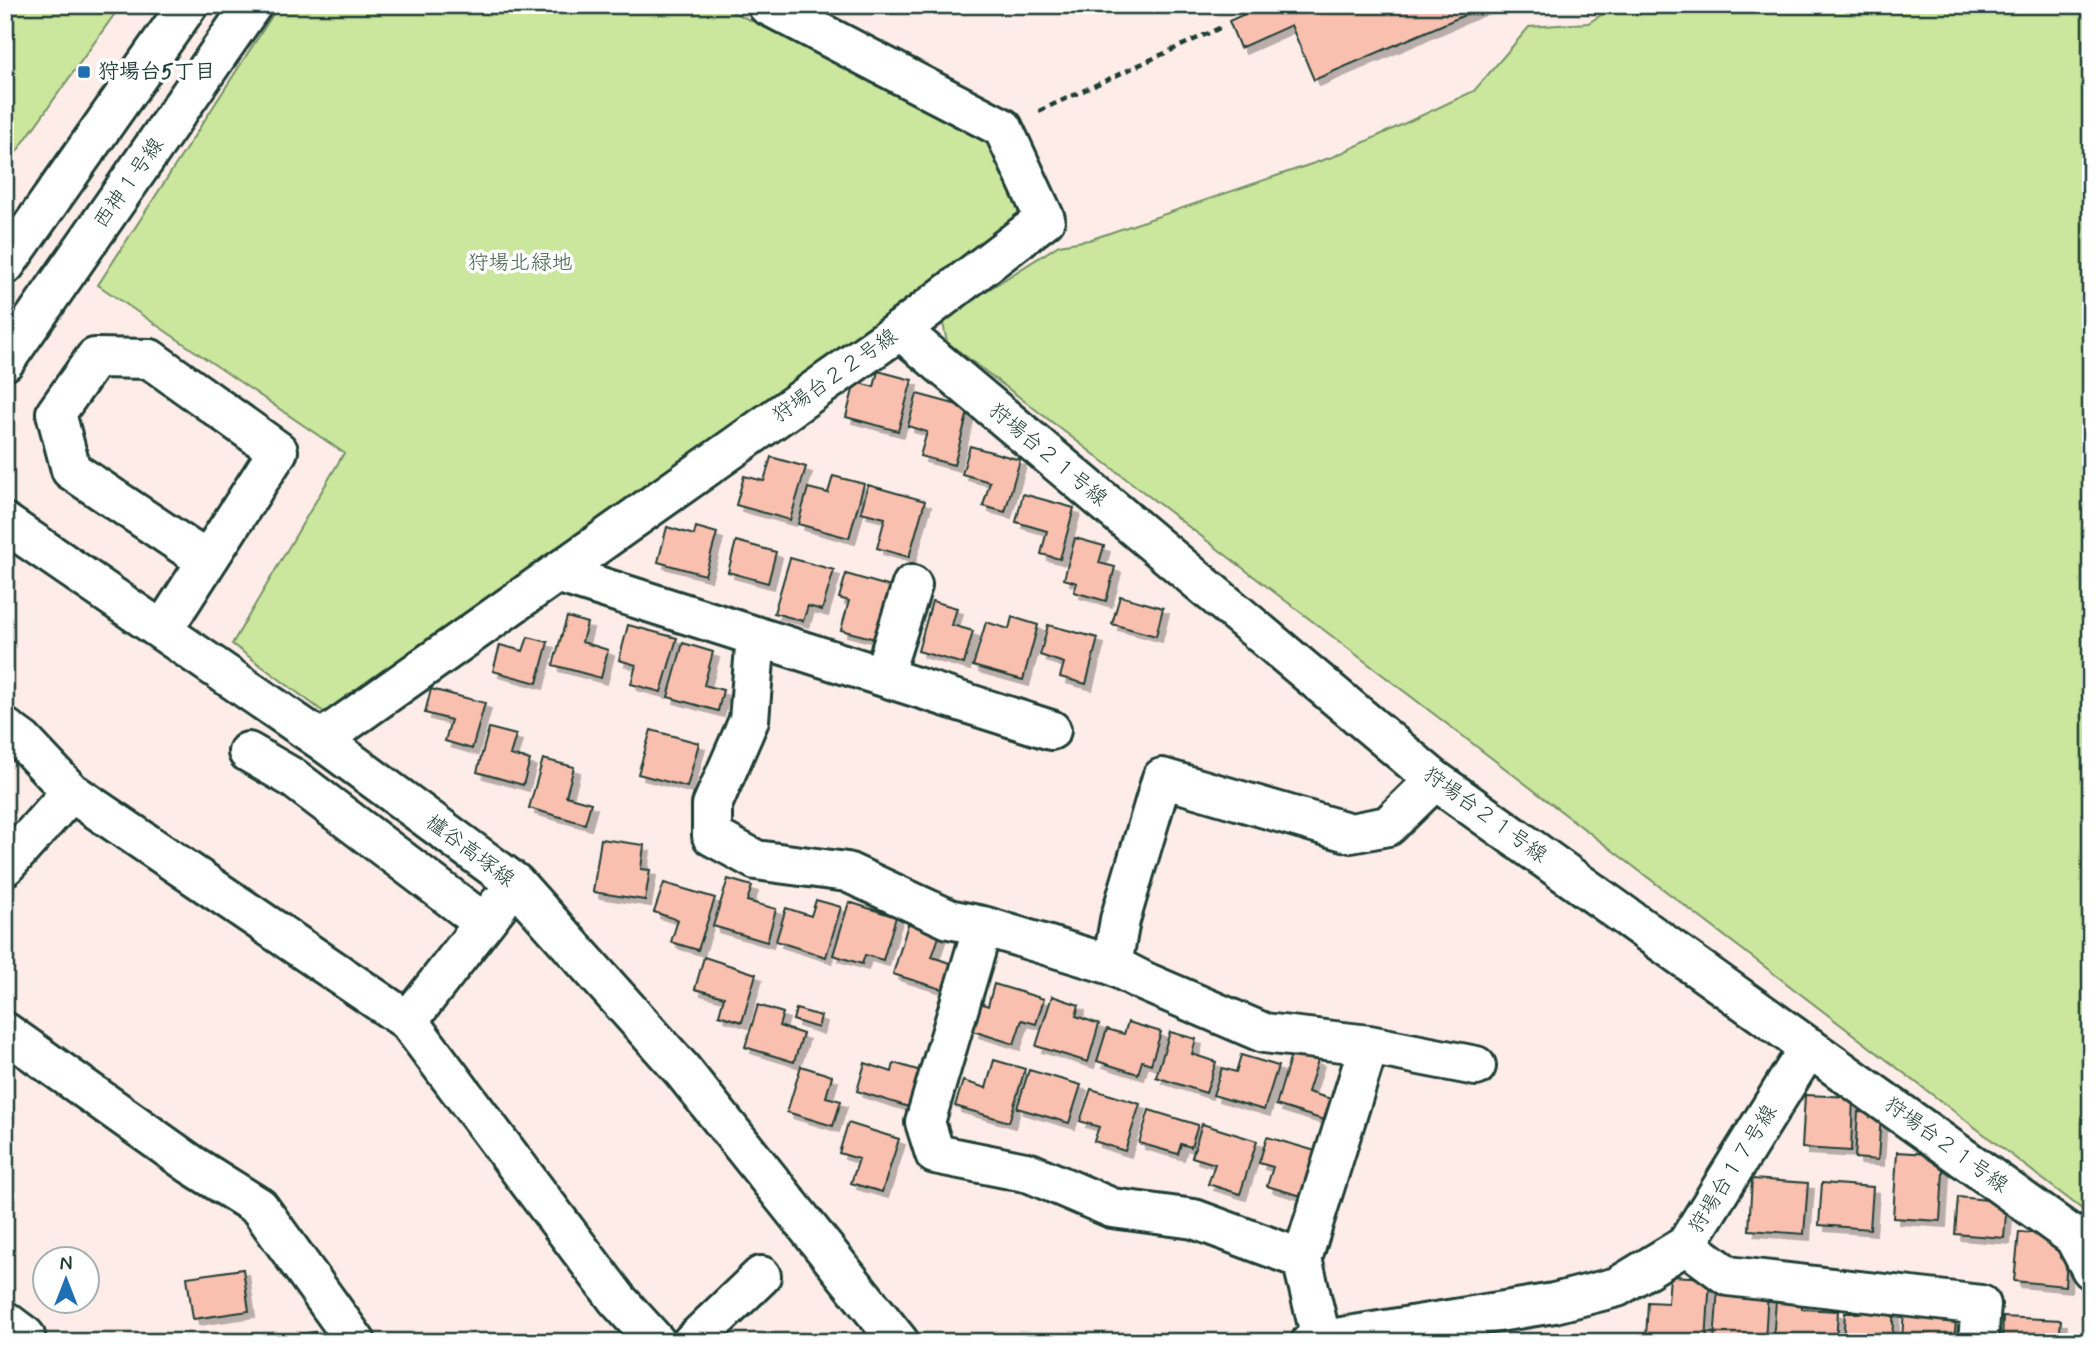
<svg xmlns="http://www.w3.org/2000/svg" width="2096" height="1347" font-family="Mynerve,'Klee One',sans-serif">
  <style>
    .green { fill: #cbe69d; stroke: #759268; stroke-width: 2 }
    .building { fill: #f9c0af; stroke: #1f3d34; stroke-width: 2; filter: url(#shadow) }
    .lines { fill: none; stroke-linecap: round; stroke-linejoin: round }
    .minor-casing { stroke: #1f3d34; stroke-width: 44 }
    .path { stroke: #1f3d34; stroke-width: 4.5; stroke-dasharray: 7 5; stroke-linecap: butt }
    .minor { stroke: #fff; stroke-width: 38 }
    .poi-dot { fill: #1f6fb2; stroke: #fff; stroke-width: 2.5 }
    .labels { text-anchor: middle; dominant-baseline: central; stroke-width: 7; stroke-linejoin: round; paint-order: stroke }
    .poi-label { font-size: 21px; font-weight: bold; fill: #1f3d34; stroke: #fff; text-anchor: start }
    .street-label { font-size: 21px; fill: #1f3d34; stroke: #fff }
    .park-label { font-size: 21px; fill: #415f49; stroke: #fff }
  </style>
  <defs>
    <filter id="shadow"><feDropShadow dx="6" dy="6" stdDeviation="0" flood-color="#0004"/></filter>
  </defs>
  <rect width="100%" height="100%" fill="#fdece7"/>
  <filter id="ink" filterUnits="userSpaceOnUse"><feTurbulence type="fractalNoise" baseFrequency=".0143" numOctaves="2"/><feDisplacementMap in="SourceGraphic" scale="14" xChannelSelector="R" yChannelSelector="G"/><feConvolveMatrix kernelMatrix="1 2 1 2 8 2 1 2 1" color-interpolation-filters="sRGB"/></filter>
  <g filter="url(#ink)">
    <path class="green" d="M5,5H121L5,168Z
      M279,5H718L991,133L1027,219L329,716L232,644L344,453L98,285Z
      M1618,5H2091V1216L947,342L942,319L1059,245L1089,240L1335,156L1474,91L1529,27L1588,23Z"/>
    <path class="building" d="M1264,5H1488L1314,80L1291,25L1240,48L1229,21Z
      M878,371L912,380L898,431L846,417L855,382L874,387Z
      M917,394L969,408L954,465L920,456L927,432L908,426Z
      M970,446L1020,460L1005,512L983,506L990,482L962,474Z
      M771,457L806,467L790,520L736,505L744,476L764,481Z
      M833,476L864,484L849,538L798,524L808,488L828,493Z
      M868,485L925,501L909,557L877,548L885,518L861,512Z
      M1023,494L1074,508L1060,559L1041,554L1047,531L1016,522Z
      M667,527L694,535L696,527L717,533L705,575L658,562Z
      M1075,538L1104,546L1099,563L1115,567L1106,601L1074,592L1077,583L1064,579Z
      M736,541L776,552L768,583L728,572Z
      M790,558L834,570L822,610L808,606L803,621L774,613Z
      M846,574L898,589L883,641L841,630L849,601L839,598Z
      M1120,596L1163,608L1156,636L1112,624Z
      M932,601L957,608L952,625L973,631L964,664L918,651Z
      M567,617L587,623L582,642L608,650L601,678L553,665Z
      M1012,617L1038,625L1023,680L973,666L986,622L1009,629Z
      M628,625L677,638L661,692L631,684L636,665L619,660Z
      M1048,625L1098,638L1086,684L1060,677L1064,663L1040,655Z
      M528,637L548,642L537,683L493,671L500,645L523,651Z
      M683,643L713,652L704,685L723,690L718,711L668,697Z
      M431,689L485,703L472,749L445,741L451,720L425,713Z
      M489,728L516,735L510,755L530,760L523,785L477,772Z
      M651,730L699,743L687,787L638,774Z
      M543,759L574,767L566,796L591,803L585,824L529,808Z
      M601,839L644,845L641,869L650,870L645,900L593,892Z
      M728,879L752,886L747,901L776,909L767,942L713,926Z
      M664,883L715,898L698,950L671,942L678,920L654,912Z
      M816,900L841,907L826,957L776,941L786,908L811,916Z
      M849,902L896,917L883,960L865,955L862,964L833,955Z
      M909,921L941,931L932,957L956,965L948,991L893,974Z
      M704,957L756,974L742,1022L719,1015L724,997L695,989Z
      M994,984L1044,999L1036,1024L1022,1020L1014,1044L973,1031L981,1003L988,1006Z
      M1052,996L1079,1005L1076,1016L1099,1024L1088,1062L1036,1046Z
      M758,1005L783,1013L779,1026L803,1034L794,1062L745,1047Z
      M796,1009L821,1016L818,1028L793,1020Z
      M1128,1022L1161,1032L1151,1064L1142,1061L1138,1074L1097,1061L1107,1029L1124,1034Z
      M1170,1032L1196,1039L1192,1054L1216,1062L1206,1093L1156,1077Z
      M1292,1052L1318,1060L1308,1092L1331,1099L1324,1120L1276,1105Z
      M1241,1055L1278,1066L1264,1110L1213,1095L1222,1068L1236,1072Z
      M994,1060L1025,1069L1009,1122L955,1106L963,1081L986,1088Z
      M865,1063L892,1072L894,1063L924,1072L912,1108L857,1091Z
      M801,1066L832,1076L826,1097L841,1101L833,1126L787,1112Z
      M1029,1070L1081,1085L1069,1123L1017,1108Z
      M1091,1089L1140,1104L1125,1151L1094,1141L1099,1127L1080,1121Z
      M1805,1095L1853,1097L1851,1151L1802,1148Z
      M1149,1110L1198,1125L1191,1147L1181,1144L1178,1154L1139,1143Z
      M1858,1112L1881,1114L1878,1160L1855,1158Z
      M848,1123L899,1139L882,1192L851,1183L859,1159L839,1153Z
      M1202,1124L1257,1141L1240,1194L1208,1184L1215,1164L1192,1157Z
      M1267,1137L1319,1152L1305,1197L1267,1186L1273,1167L1259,1163Z
      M1897,1152L1944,1155L1940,1221L1893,1218Z
      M1752,1179L1808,1183L1804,1234L1749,1230Z
      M1822,1183L1873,1187L1870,1229L1819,1225Z
      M1958,1197L2007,1202L2004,1238L1955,1234Z
      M2019,1232L2063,1236L2061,1257L2067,1258L2065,1286L2014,1281Z
      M243,1269L249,1311L193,1319L187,1277Z
      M1670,1276L1710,1278L1706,1342L1646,1339L1648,1302L1668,1303Z
      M1718,1288L1768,1290L1765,1342L1714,1341Z
      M1776,1299L1802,1301V1309L1838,1311L1836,1342H1773Z
      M1859,1303L1894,1305L1892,1342H1843L1845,1313H1859Z
      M1904,1307L1922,1308V1318L1956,1320L1954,1342H1902Z
      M2003,1317L2061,1320L2059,1342H2002Z
      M315,1332L316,1341L331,1338V1342H279L278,1337Z"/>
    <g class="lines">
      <defs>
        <path id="minor" d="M5,265L188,5
          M900,330L1435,780L2074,1237L2091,1269
          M5,361L252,5
          M5,523L321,740L515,883L682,1070L899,1342
          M557,573L1051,730
          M162,631L278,451L150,359L95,358L56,413L71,470L207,561
          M756,636L749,720L712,805V836L756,860L847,872L949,919L983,926L1112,965L1145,982L1264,1033L1369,1045L1476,1066
          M883,676L912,585
          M5,728L23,741L71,792L408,1021L617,1299L656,1342
          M321,740L900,330L1045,219L1003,128L767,5
          M248,752L293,778L484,923
          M5,866L71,792
          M983,926L925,1122L935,1154L1030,1173L1112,1208L1194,1219L1302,1259
          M1112,965L1120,920L1162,778L1351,833L1388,826L1435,780
          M408,1021L499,904
          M5,1032L192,1165L259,1207L356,1342
          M1686,1245L1728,1276L1981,1305L1978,1342
          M5,1321L25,1336
          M692,1342L761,1276
          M1311,1342L1554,1303L1617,1287L1686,1245L1809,1047
          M1322,1342L1302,1259L1369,1045"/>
      </defs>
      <use href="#minor" class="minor-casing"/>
      <path class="path" d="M1039,111L1224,26"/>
      <use href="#minor" class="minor"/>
    </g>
  </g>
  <rect class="poi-dot" x="77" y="65" width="14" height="14" rx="3.5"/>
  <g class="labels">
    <g class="poi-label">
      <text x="98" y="72">狩場台5丁目</text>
    </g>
    <g class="street-label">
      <text transform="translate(129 183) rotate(-55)">西神１号線</text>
      <text transform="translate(835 376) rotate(-35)">狩場台２２号線</text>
      <text transform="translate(1048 455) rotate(40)">狩場台２１号線</text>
      <text transform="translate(1485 815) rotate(36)">狩場台２１号線</text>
      <text transform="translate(470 851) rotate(37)">櫨谷高塚線</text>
      <text transform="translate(1946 1145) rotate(36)">狩場台２１号線</text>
      <text transform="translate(1733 1169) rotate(-58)">狩場台１７号線</text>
    </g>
    <g class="park-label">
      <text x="520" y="263">狩場北緑地</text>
    </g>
  </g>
  <rect width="2096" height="1347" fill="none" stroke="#fff" stroke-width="28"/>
  <rect x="14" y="14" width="2068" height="1319" fill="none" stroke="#1f3d34" stroke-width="2.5" filter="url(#ink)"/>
  <g transform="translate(66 1280)"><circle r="33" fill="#ffffff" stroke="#a5b1ae" stroke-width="2"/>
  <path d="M0-5L12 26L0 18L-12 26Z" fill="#1f6fb2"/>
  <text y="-10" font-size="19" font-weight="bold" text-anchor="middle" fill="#1f3d34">N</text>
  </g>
</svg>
